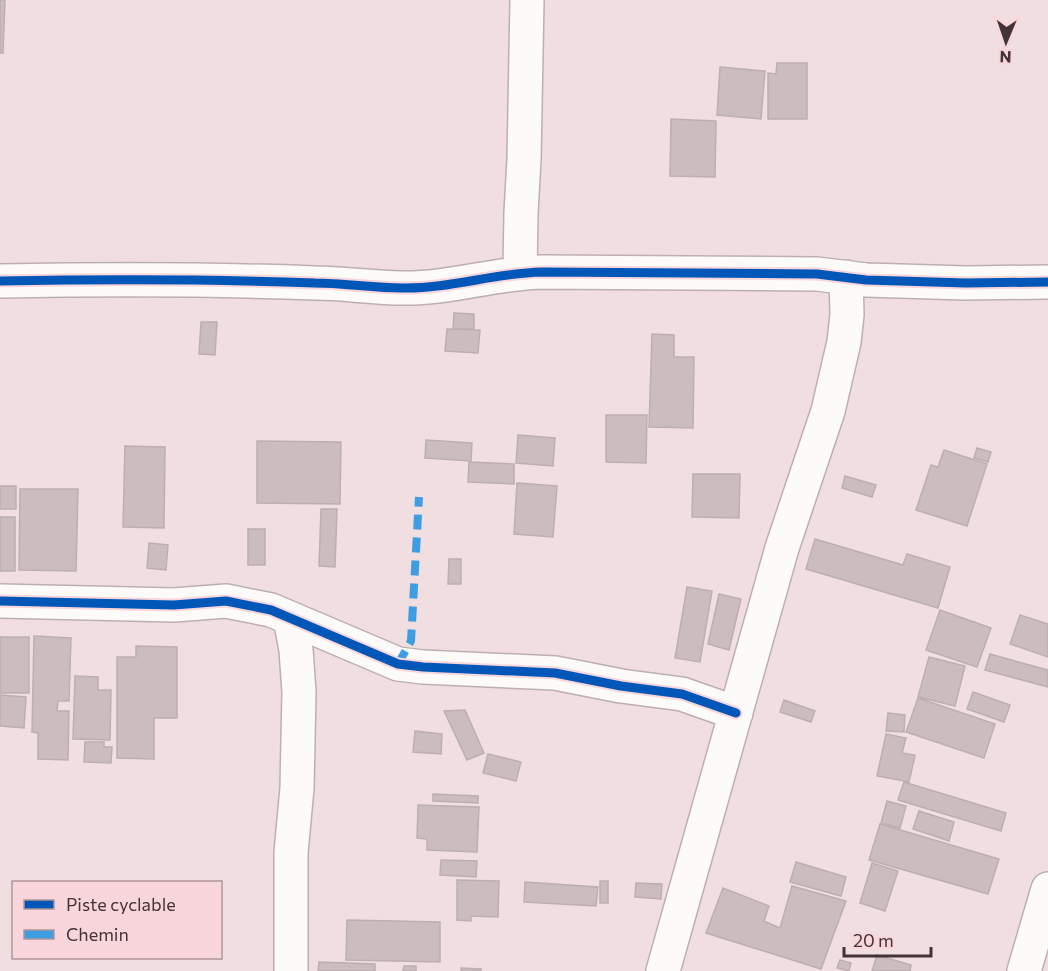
<svg xmlns="http://www.w3.org/2000/svg" width="1048" height="971" font-family="Commissioner,sans-serif">
  <style>
    .building { fill: #cbbcbd; stroke: #bdafaf; stroke-width: 1.5 }
    .lines { fill: none; stroke-linecap: round; stroke-linejoin: round }
    .minor-casing { stroke: #bdafb1; stroke-width: 36 }
    .minor { stroke: #fdfafa; stroke-width: 33 }
    .quiet { stroke: #3f9de2; stroke-width: 8; stroke-dasharray: 15 8; stroke-linecap: butt }
    .cycleway-casing { stroke: #f9d6db; stroke-width: 13 }
    .cycleway { stroke: #0057b8; stroke-width: 9 }
  </style>
  <rect width="100%" height="100%" fill="#f1dee1"/>
  <path class="building" d="M0,0H5L3,53H0Z
    M777,63H807V119H768V73L776,74Z
    M720,67L765,71L761,119L717,115Z
    M671,119L716,121L715,177L670,176Z
    M454,313L474,314V329H453Z
    M201,322H217L215,355L199,354Z
    M447,329L480,330L478,353L445,351Z
    M652,334L674,335V357H694L693,428L649,427Z
    M606,415H647L646,463L606,462Z
    M518,435L555,438L553,466L516,463Z
    M426,440L472,443L471,461L425,458Z
    M257,441L341,442L340,504L257,503Z
    M125,446L165,447L164,528L123,527Z
    M977,448L991,452L988,462L974,458Z
    M944,450L987,464L967,526L916,510L931,465L938,467Z
    M469,462L514,464V484L468,482Z
    M693,474H740L739,518L692,517Z
    M845,476L876,485L872,497L842,488Z
    M517,483L557,486L553,537L514,534Z
    M0,486H16V509H0Z
    M20,489H78L76,571L19,570Z
    M321,509H337L335,567L319,566Z
    M0,517H15V571H0Z
    M248,529H265V565H248Z
    M815,539L903,565L907,554L950,567L938,608L806,569Z
    M149,543L168,545L166,570L147,568Z
    M449,559H461V584H448Z
    M687,587L712,591L700,662L675,658Z
    M719,594L741,599L729,650L708,644Z
    M940,610L991,628L977,667L926,650Z
    M1020,615L1048,624V657L1010,644Z
    M34,636L71,638L69,701H58L57,711H69L68,760L38,759V733L32,732Z
    M0,637H29V693H0Z
    M136,646L177,647V718H154V759L117,758V657H136Z
    M990,654L1048,670V687L985,670Z
    M929,657L965,666L955,706L918,697Z
    M75,676L98,677V690H111L110,740L73,739Z
    M973,692L1010,705L1004,722L967,709Z
    M0,695L26,697L24,728L0,726Z
    M918,698L995,724L984,758L906,732Z
    M784,700L815,711L811,722L780,712Z
    M465,710L484,753L467,760L444,711Z
    M888,713L905,715L904,732L886,731Z
    M415,731L442,734L441,754L413,752Z
    M886,734L906,738L902,753L915,755L909,782L877,776Z
    M85,742H104V747H112L111,763L84,762Z
    M488,754L521,762L516,781L483,773Z
    M904,782L1006,813L1001,831L898,800Z
    M433,794L478,796V803L433,801Z
    M887,801L906,806L900,828L881,823Z
    M418,805L479,807L477,852L427,850V839L417,838Z
    M919,811L954,822L949,841L913,829Z
    M880,824L999,859L988,894L869,860Z
    M441,860L477,861L476,877L440,875Z
    M796,862L846,877L841,896L790,882Z
    M872,863L898,871L885,911L860,903Z
    M457,880L499,881L498,917L471,916V921L457,920Z
    M600,881H608V903H600Z
    M525,882L598,887L596,906L524,902Z
    M636,883L662,884L661,899L635,897Z
    M792,886L846,901L821,969L706,933L723,888L769,906L764,921L780,928Z
    M347,920L440,922V962L346,960Z
    M877,955L911,965L910,971H872Z
    M840,960L851,963L849,971L837,968Z
    M319,962L375,964V971H318Z
    M404,966H416V971H403Z
    M461,968L481,969V971H461Z"/>
  <g class="lines">
    <defs>
      <path id="minor" d="M520,273L521,213L524,159L527,0
        M0,281C105,279 210,279 315,283C344,283 373,288 402,288C449,289 495,273 542,272L817,274L866,280L966,283L1048,282
        M0,601L174,605L226,601L271,610L398,664L423,667L555,673L621,686L682,694L736,713
        M290,618L296,650L299,692L297,788L291,853V971
        M663,971L782,548L828,411L844,342L847,315L846,277
        M1024,971L1048,889"/>
    </defs>
    <use href="#minor" class="minor-casing"/>
    <use href="#minor" class="minor"/>
    <path class="quiet" d="M398,664L411,641L419,497"/>
    <defs>
      <path id="cycleway" d="M0,281C105,279 210,279 315,283C344,283 373,288 402,288C449,289 495,273 542,272L817,274L866,280L966,283L1048,282
        M0,601L174,605L226,601L271,610L398,664L423,667L555,673L621,686L682,694L736,713"/>
    </defs>
    <use href="#cycleway" class="cycleway-casing"/>
    <use href="#cycleway" class="cycleway"/>
  </g>
  <rect x="12" y="881" width="210" height="78" fill="#f9d6db" stroke="#b09599" stroke-width="1.5"/>
  <rect x="24" y="900" width="30" height="9" fill="#0057b8" stroke="#b09599" stroke-width="1.5"/>
  <text x="66" y="911" font-size="18" fill="#423436">Piste cyclable</text>
  <rect x="24" y="930" width="30" height="9" fill="#3f9de2" stroke="#b09599" stroke-width="1.5"/>
  <text x="66" y="941" font-size="18" fill="#423436">Chemin</text>
  <g transform="translate(1006 42) rotate(182)" stroke="#f9d6db" stroke-width="4.5" paint-order="stroke">
  <path d="M0-4.5L10 22L0 15L-10 22Z" fill="#423436"/>
  <text y="-9" font-size="16" font-weight="bold" text-anchor="middle" fill="#423436">N</text>
  </g>
  <path d="M844 947v9h87v-9" fill="none" stroke="#423436" stroke-width="3"/>
  <text x="853" y="947" font-size="18" fill="#423436" stroke="#f9d6db" stroke-width="4.5" paint-order="stroke">20 m</text>
</svg>
